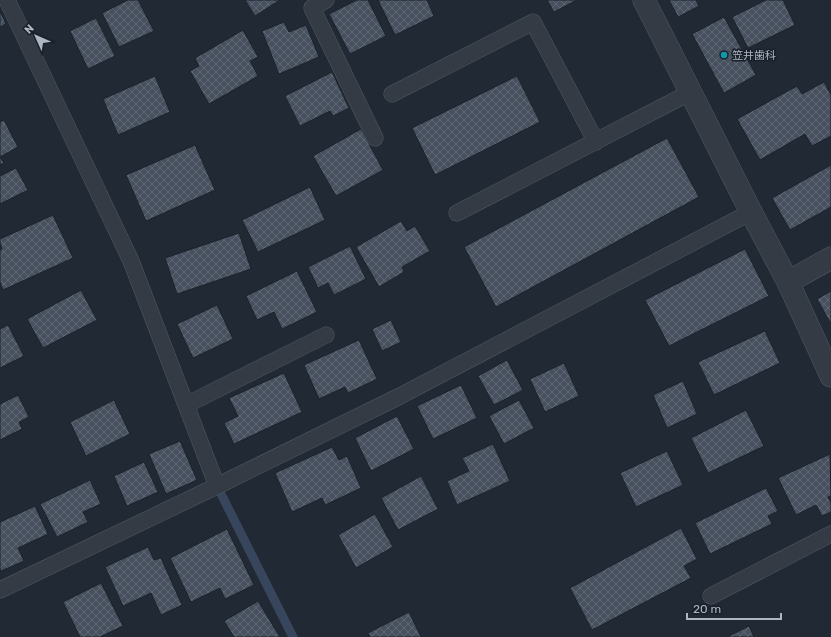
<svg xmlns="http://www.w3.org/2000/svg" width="831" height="637" font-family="Rubik,'Noto Sans JP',sans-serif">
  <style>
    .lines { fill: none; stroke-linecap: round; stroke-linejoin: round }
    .stream { stroke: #37465c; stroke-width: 9 }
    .building { fill: url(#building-cross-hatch); stroke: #1b222b }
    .lane-casing { stroke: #515963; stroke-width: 17 }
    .street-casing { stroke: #515963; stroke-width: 23 }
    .lane { stroke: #343b45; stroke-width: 16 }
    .street { stroke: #343b45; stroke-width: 22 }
    .culture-dot { fill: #0f9aa8; stroke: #192029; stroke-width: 1.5 }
    .labels { text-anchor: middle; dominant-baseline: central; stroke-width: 3; stroke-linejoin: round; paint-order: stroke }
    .poi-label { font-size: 11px; fill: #aeb6c2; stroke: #192029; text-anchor: start }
  </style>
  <defs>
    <pattern id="building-cross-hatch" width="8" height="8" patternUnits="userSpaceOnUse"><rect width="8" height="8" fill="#47505e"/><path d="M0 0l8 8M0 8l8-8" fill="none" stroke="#5f6773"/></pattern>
  </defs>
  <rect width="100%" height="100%" fill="#212934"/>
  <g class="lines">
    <path class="stream" d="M217,486L293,637"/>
  </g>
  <path class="building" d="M128,0H138L154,31L119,47L102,13Z
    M245,0H280L255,16Z
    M357,0H368L386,36L350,54L329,14Z
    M378,0H427L434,16L395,35Z
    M547,0H577L554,12Z
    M669,0H696L699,6L678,17Z
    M766,0H783L795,25L748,48L732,17Z
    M0,11L6,24L0,27Z
    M724,17L756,75L724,93L692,34Z
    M96,18L115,56L88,69L70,31Z
    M284,22L289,32L306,25L319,57L279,74L262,31Z
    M243,30L258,57L250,61L258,76L209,104L190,71L199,66L195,58Z
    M332,72L349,108L333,116L330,111L300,126L285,96Z
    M155,76L170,112L118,135L103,99Z
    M517,76L540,122L435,175L412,128Z
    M824,82L831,95V136L812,146L805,134L760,160L737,119L797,86L802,94Z
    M4,120L18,147L0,157L4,163L0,165V122Z
    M361,129L383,170L336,196L313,156Z
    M667,138L699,197L496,307L464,247Z
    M195,145L215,190L146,221L126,175Z
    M831,165V207L790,230L772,198Z
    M16,168L28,190L0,204V176Z
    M310,187L325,220L258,252L242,220Z
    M53,215L73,258L3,290L0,282V250L2,249L0,243V239Z
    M401,221L407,231L415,226L430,251L402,267L404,272L379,287L356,247Z
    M239,233L251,269L177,294L165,258Z
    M350,246L366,279L334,295L328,283L318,288L308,267Z
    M745,249L769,296L669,346L645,300Z
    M297,271L317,312L282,329L274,312L257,320L246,296Z
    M81,290L97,320L43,348L27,319Z
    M831,291V324L817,299Z
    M217,305L233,339L193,358L177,324Z
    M391,320L401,342L382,351L372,329Z
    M8,325L24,356L0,368V329Z
    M765,331L780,363L714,395L698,362Z
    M359,340L377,379L348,393L345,387L319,399L304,365Z
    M507,360L523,390L494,405L478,376Z
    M564,363L579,396L545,412L530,379Z
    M284,373L302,412L234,444L224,423L238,416L229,398Z
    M683,381L697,414L667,428L653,395Z
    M461,385L477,418L433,439L417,406Z
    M18,395L29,417L19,422L22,429L0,440V404Z
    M114,400L130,434L86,456L70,422Z
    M519,400L534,428L504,444L489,416Z
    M746,410L764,446L708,473L691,438Z
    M397,416L414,449L371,471L355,438Z
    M180,441L197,480L166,494L149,454Z
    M493,444L510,481L457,505L447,481L469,471L462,458Z
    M332,447L339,460L347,456L361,488L325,505L322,498L292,512L275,473Z
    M667,451L683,485L636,507L620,473Z
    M830,454L831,496L828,497L831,503V512L822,516L816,505L796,515L778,478Z
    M144,462L158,492L127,506L114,476Z
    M421,476L438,509L398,530L381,498Z
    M90,480L101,504L83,512L88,522L57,537L40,504Z
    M766,488L778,511L768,516L772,524L710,554L695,523Z
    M35,506L48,534L18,548L24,561L1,571L0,568V522Z
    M375,514L393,547L356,568L338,535Z
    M681,528L697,559L684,566L691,578L592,630L570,588Z
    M227,529L254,585L225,599L220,588L191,602L170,558Z
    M148,547L154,560L161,558L182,605L161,615L151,593L123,606L105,567Z
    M101,583L123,626L100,637H80L63,602Z
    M258,601L280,637H234L224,621Z
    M409,612L421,637H370L368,633Z
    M749,626L754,637H727Z"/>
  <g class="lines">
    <defs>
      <path id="lane" d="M7,0L131,261L217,486
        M326,0L312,8L375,138
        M392,94L533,22L596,142
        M457,213L691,92
        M186,405L326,335
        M0,590L217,486L400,396L751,212
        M711,596L831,534"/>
      <path id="street" d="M644,0L751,212L788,282L831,376
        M788,282L831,258"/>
    </defs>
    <use href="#lane" class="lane-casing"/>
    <use href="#street" class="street-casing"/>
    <use href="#lane" class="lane"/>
    <use href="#street" class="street"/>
  </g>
  <circle class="culture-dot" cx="724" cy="55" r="4"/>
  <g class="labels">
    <g class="poi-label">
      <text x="732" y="55">笠井歯科</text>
    </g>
  </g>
  <g transform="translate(36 36) rotate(315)" stroke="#192029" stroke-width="3" paint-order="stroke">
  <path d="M0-3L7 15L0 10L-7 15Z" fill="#aeb6c2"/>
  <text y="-6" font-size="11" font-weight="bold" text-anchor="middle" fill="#aeb6c2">N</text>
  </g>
  <path d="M687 613v6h94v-6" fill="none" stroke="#aeb6c2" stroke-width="2"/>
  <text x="693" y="613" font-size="12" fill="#aeb6c2" stroke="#192029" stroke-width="3" paint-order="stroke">20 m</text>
</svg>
